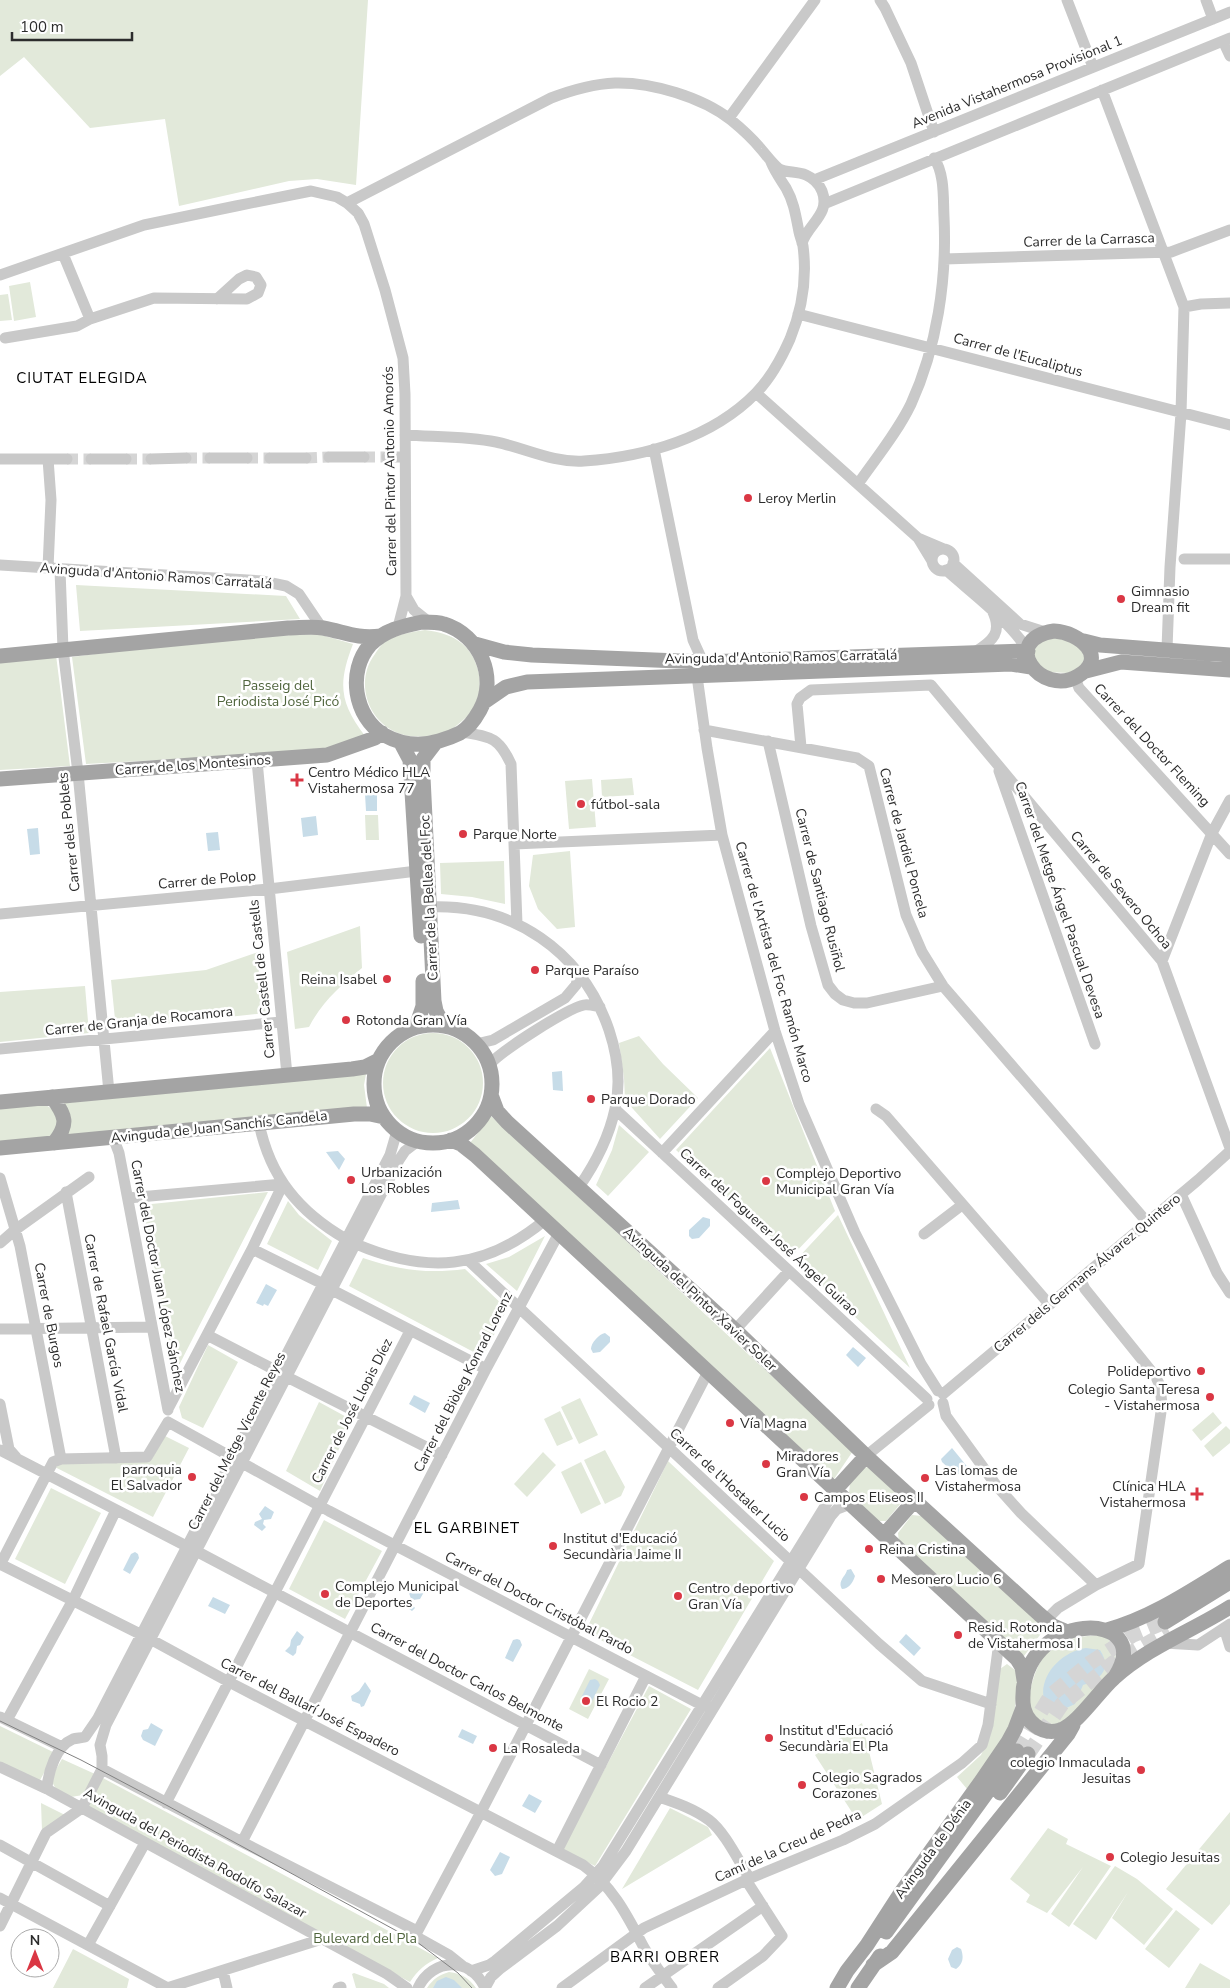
<svg xmlns="http://www.w3.org/2000/svg" width="1230" height="1988" font-family="'Nunito Sans',sans-serif">
  <style>
    .green { fill: #e2e9da }
    .water { fill: #c7dce8 }
    .lines { fill: none; stroke-linecap: round; stroke-linejoin: round }
    .minor-tunnel { stroke: #d5d5d5; stroke-width: 11; stroke-dasharray: 11 5.5; stroke-linecap: butt }
    .major-tunnel { stroke: #d5d5d5; stroke-width: 15; stroke-dasharray: 15 8; stroke-linecap: butt }
    .minor { stroke: #c9c9c9; stroke-width: 11 }
    .major { stroke: #a4a4a4; stroke-width: 15 }
    .tram { stroke: #818181; stroke-width: 1 }
    .poi-dot { fill: #da3744; stroke: #fff; stroke-width: 2 }
    .labels { text-anchor: middle; dominant-baseline: central; stroke-width: 5; stroke-linejoin: round; paint-order: stroke }
    .street-label { font-size: 14px; fill: #2c2c2c; stroke: #fff }
    .poi-label { font-size: 14px; fill: #2c2c2c; stroke: #fff; text-anchor: start }
    .park-label { font-size: 14px; fill: #50653d; stroke: #fff }
    .neighbourhood-label { font-size: 15px; letter-spacing: 1px; fill: #000; stroke: #fff }
  </style>
  <rect width="100%" height="100%" fill="#fff"/>
  <path class="green" d="M0,0H368L356,185L317,179L289,181L179,206L165,119L90,128L24,57L0,76Z
    M30,282L36,317L14,321L9,286Z
    M8,294L12,320L0,321V295Z
    M76,585L286,596L300,619L80,631Z
    M425,630C451,633 471,643 478,670C483,688 477,710 462,721C458,724 454,728 450,730C436,737 412,739 398,733C366,720 355,680 375,654C379,648 382,643 388,640C399,634 412,632 425,630Z
    M318,634L353,644C338,683 339,702 365,736L322,751L86,764L72,657L216,638Z
    M1053,636L1078,643L1085,658L1080,668L1068,673L1048,672L1034,661L1033,649L1037,643Z
    M56,655L70,766L0,770V661Z
    M632,778L634,795L602,797L601,780Z
    M592,779L596,827L569,829L565,781Z
    M378,815L379,840H366L365,815Z
    M570,851L575,927L557,929L538,909L529,886L533,855Z
    M504,861L505,904L472,897L441,894L440,863Z
    M360,926L362,968C340,986 322,1002 309,1027L295,1029L287,952Z
    M261,951L258,978L266,1013L116,1029L111,980L206,970Z
    M85,986L89,1033L0,1042V992Z
    M383 1083a50 50 0 1 1 100 0a50 50 0 1 1-100 0Z
    M639,1036L663,1064L698,1098L660,1139L625,1100L624,1078L619,1043Z
    M770,1048L835,1211L792,1256L676,1150Z
    M366,1074L364,1085L367,1108L66,1137L64,1103Z
    M44,1104L54,1110L58,1118L54,1134L46,1139L0,1143V1108Z
    M491,1116L853,1451L834,1479L470,1143Z
    M619,1125L649,1152L608,1196L596,1185L612,1150Z
    M268,1192L175,1373L142,1205Z
    M288,1201L299,1215L332,1241L318,1270L267,1244Z
    M838,1215L910,1368L795,1261Z
    M545,1236L517,1291L486,1264L509,1257Z
    M363,1258C399,1270 427,1274 465,1269L507,1309L483,1357L349,1286Z
    M208,1345L238,1362L203,1428L182,1418L179,1407Z
    M580,1398L598,1435L579,1444L561,1407Z
    M319,1402L352,1420L320,1491L286,1471Z
    M560,1411L573,1439L557,1446L544,1419Z
    M1213,1412L1222,1423L1201,1441L1192,1430Z
    M1226,1426L1230,1430V1443L1213,1457L1204,1446Z
    M165,1436L189,1448L153,1517L47,1463L151,1460Z
    M605,1450L625,1487L621,1496L605,1504L584,1460Z
    M543,1452L556,1465L527,1497L514,1484Z
    M668,1461L774,1561L698,1690L585,1632Z
    M581,1462L601,1504L581,1514L561,1472Z
    M870,1467L901,1495V1503L886,1521H878L849,1493L850,1483L861,1468Z
    M51,1488L101,1513L65,1584L15,1559Z
    M912,1515L922,1516L1046,1627L1024,1656L899,1542L898,1533Z
    M324,1520L382,1551L345,1619L289,1589Z
    M1100,1635L1109,1640L1116,1652C1115,1659 1114,1669 1110,1675C1104,1685 1092,1694 1084,1702C1073,1714 1056,1733 1040,1721C1034,1718 1031,1713 1030,1706C1027,1690 1039,1656 1052,1647C1066,1638 1084,1636 1100,1635Z
    M1007,1664L1015,1670L1018,1681L1014,1716L1008,1738L967,1789L957,1777L981,1755L990,1736L1000,1669Z
    M589,1669L609,1679L588,1719L569,1709Z
    M649,1686L691,1709L595,1866L562,1849Z
    M862,1723L882,1804L857,1820L815,1755Z
    M0,1726L55,1753L39,1782L0,1763Z
    M62,1759L95,1774L83,1795L71,1797L56,1789L52,1782L54,1773Z
    M101,1777L398,1936L438,1958C425,1964 418,1970 410,1982L87,1808Z
    M41,1803L65,1815L42,1831Z
    M670,1808L708,1827L712,1835L622,1889Z
    M1230,1812V1904L1212,1925L1166,1889Z
    M1048,1828L1068,1839L1066,1844L1111,1866L1069,1927L1051,1914L1083,1867L1047,1913L1026,1902L1030,1895L1010,1879Z
    M1115,1866L1137,1879L1173,1909L1144,1945L1112,1918L1128,1892L1096,1940L1073,1924Z
    M1176,1910L1200,1929L1169,1968L1145,1949Z
    M73,1949L129,1979L127,1988H53Z
    M1200,1963L1230,1980V1988H1185Z
    M449,1972C462,1974 468,1977 476,1988H427C433,1979 439,1975 449,1972Z
    M354,1973L384,1984L389,1988H356L352,1974Z"/>
  <path class="water" d="M365,794H377V811H366Z
    M316,816L318,835L303,837L301,818Z
    M38,828L40,854L30,855L27,829Z
    M218,832L220,850L208,851L206,833Z
    M562,1071L563,1091L553,1090L552,1072Z
    M338,1151L345,1159L339,1170L326,1152Z
    M458,1200L460,1209L431,1212L432,1203Z
    M703,1217L710,1219V1226L699,1238L692,1239L689,1236V1230Z
    M266,1284L277,1290L268,1306L264,1304L263,1306L256,1303Z
    M605,1333L610,1337V1342L600,1352L593,1353L591,1349C591,1343 599,1334 605,1333Z
    M853,1347L866,1358L858,1367L846,1355Z
    M414,1395L430,1403L425,1413L409,1404Z
    M952,1448L970,1470L969,1476H963L961,1473L956,1475L942,1462L941,1459Z
    M265,1506L274,1512L271,1519L264,1520L263,1524L266,1527L262,1531L254,1525L255,1522L262,1519L259,1514Z
    M135,1552L138,1554L139,1558L130,1574L123,1570L131,1554Z
    M851,1569L855,1576C853,1583 848,1589 842,1589C837,1581 846,1576 847,1570Z
    M413,1586H415L424,1592L420,1599L413,1600L412,1604L415,1608L412,1611L403,1605L404,1602H410L411,1599L409,1593Z
    M213,1597L230,1605L225,1614L208,1606Z
    M297,1631L304,1637L300,1645L297,1646L296,1653L293,1656L285,1651L290,1646L291,1640Z
    M906,1634L921,1648L914,1656L899,1642Z
    M517,1639L520,1640L522,1645L513,1662L505,1658L513,1640Z
    M1086,1648L1100,1650C1112,1669 1101,1680 1083,1685L1075,1704L1060,1711L1048,1710C1032,1683 1058,1652 1086,1648Z
    M595,1679L598,1681L600,1685L591,1703L581,1698L590,1680Z
    M365,1682L371,1691L364,1706L361,1707L360,1704L352,1701L351,1696L359,1691Z
    M151,1723L163,1730L155,1746L143,1740L141,1736L143,1730L148,1729Z
    M462,1729L477,1736L473,1744L458,1737Z
    M529,1794L542,1801L535,1813L522,1806Z
    M500,1852L510,1857L502,1874L495,1876L490,1870Z
    M957,1947L961,1949C964,1957 963,1964 956,1969L951,1967L948,1959L952,1950Z
    M446,1977L454,1980L462,1988H433L437,1981Z"/>
  <g class="lines">
    <path class="minor-tunnel" d="M364,457H387
      M186,458H210
      M247,458H270
      M306,458L329,457
      M67,459H91
      M126,459H151"/>
    <path class="major-tunnel" d="M1017,1751L1051,1695L1090,1663L1133,1635L1165,1622
      M1028,1754L1062,1704L1113,1663L1169,1631"/>
    <path class="minor" d="M880,0L885,8L911,63L934,132
      M1067,0L1093,67
      M1206,0L1213,19
      M1223,41L1230,56
      M1102,90L1184,307L1181,413L1170,567L1167,649
      M729,118L815,0
      M814,180L1230,12
      M347,203L551,98C572,90 592,84 615,83C651,82 702,97 731,120C742,129 752,138 761,149C767,156 772,163 779,169C787,173 797,171 806,175C813,178 819,184 822,191C831,214 808,224 802,243
      M824,204L1230,38
      M63,254L90,319
      M944,259L1171,252L1230,230
      M0,275L144,225L236,206L311,191L337,197L347,203L358,213L364,224L385,290L403,358L405,394L406,596L398,627
      M1184,307L1201,304L1230,303
      M798,314L1230,425
      M5,338L77,326L90,319L154,298L247,299L258,293L261,285L256,277L247,275L239,279L217,299
      M756,393L918,538
      M405,435C435,437 467,436 496,442C525,448 553,463 584,461C645,457 712,438 756,393C771,378 782,357 790,339C802,310 807,277 803,246C802,241 800,237 799,232C796,217 794,202 786,188C781,180 775,172 771,162
      M654,449L693,640L703,662
      M329,457H364
      M387,457H405
      M210,458H247
      M270,458H306
      M0,459H48L51,500L48,568
      M48,459H67
      M91,459H126
      M151,459L186,458
      M858,484C876,458 897,433 911,404C937,347 947,280 944,217C943,199 945,174 934,158
      M932 560a11 11 0 1 1 22 0a11 11 0 1 1-22 0Z
      M1184,559H1230
      M932,561L918,538L944,549
      M953,563L1020,624L1045,632
      M0,565L262,581L286,586L299,594L322,628
      M60,570L63,649L78,773L109,1092
      M946,570C974,595 1006,618 1028,650
      M406,596L414,610L429,622
      M975,652C993,641 1003,632 992,610
      M697,676L707,748L722,835L775,1031L799,1104L855,1233L921,1364L938,1391
      M1075,678L1079,688L1230,854
      M704,730L857,758L869,766L906,915L922,952L943,986L1147,1222
      M462,732C490,737 498,736 511,764L517,924
      M768,741L811,926L828,985L835,994L843,1000L854,1003H867L943,986
      M801,747L797,704L800,698L811,690L931,685L1162,961L1230,1148
      M257,761L287,1075
      M999,771L1095,1044
      M514,844L722,835
      M430,907C513,904 582,951 609,1030C617,1054 621,1083 615,1109C609,1137 595,1164 579,1187
      M0,914L269,889L417,871
      M1162,961L1212,833L1230,800
      M476,1044L493,1040L565,998L576,985L579,974
      M0,1049L281,1022
      M489,1065C501,1051 566,1009 584,1005C589,1004 595,1006 600,1007
      M615,1109L927,1399
      M876,1109L886,1116L1049,1304
      M259,1123C270,1177 299,1212 346,1239
      M113,1137L119,1153L168,1410
      M662,1153L775,1031
      M0,1178L20,1246L61,1459
      M66,1192L116,1458
      M1181,1194L1217,1273L1230,1293
      M128,1198L283,1184L252,1249L168,1409
      M924,1234L962,1205
      M0,1243L15,1230L89,1177
      M356,1244C426,1274 485,1270 545,1220
      M252,1249L323,1284
      M468,1260L879,1644L922,1681L991,1704
      M332,1290L486,1369
      M0,1329L152,1327
      M735,1330L789,1271
      M207,1335L277,1371
      M287,1377L442,1455
      M943,1394L1198,1180L1230,1151
      M943,1403L946,1416L996,1485L1021,1513L1096,1585
      M0,1404L9,1449L16,1457
      M168,1422L329,1511L702,1705L713,1708
      M0,1450L196,1551L601,1765
      M866,1456L929,1405
      M0,1564L150,1639L229,1682L583,1865C611,1885 626,1913 641,1942C649,1958 661,1973 672,1988
      M0,1565L53,1462L61,1459L147,1457L168,1422
      M1046,1620L1058,1608L1096,1585L1139,1564L1162,1405L1160,1386L1156,1377L1085,1289L1080,1279
      M1230,1624L1226,1634L1230,1647
      M1164,1643L1198,1645L1230,1624
      M0,1717L62,1747
      M7,1720L73,1600L116,1510
      M0,1767L47,1789L387,1974L407,1988
      M102,1769L242,1842L417,1931
      M47,1789C48,1772 56,1746 73,1739C76,1738 81,1738 85,1737L98,1718L390,1155L397,1131
      M659,1797C677,1803 694,1809 709,1820C725,1832 739,1862 750,1879
      M166,1803L410,1331
      M242,1842L486,1369L559,1233
      M0,1845L110,1906
      M557,1851L646,1676
      M0,1898L168,1988
      M0,1926L46,1833L82,1808L102,1769V1756L100,1745L106,1725L399,1160L405,1151L418,1141
      M88,1945L145,1843
      M464,1967L449,1955L415,1936L481,1812L708,1372
      M223,1971L227,1988
      M471,1971L489,1965L495,1961L584,1887L603,1866L835,1490
      M167,1988L322,1939
      M338,1988L341,1987
      M418,1988C432,1958 471,1956 485,1988
      M485,1988L491,1977L501,1968L557,1926L599,1887L626,1851L831,1516L837,1509L850,1504
      M562,1988L644,1928L746,1880L843,1840L875,1824L962,1763L982,1745L988,1725L999,1642
      M645,1988L763,1906
      M718,1988L763,1956L782,1936L746,1880"/>
    <path class="major" d="M422,622C429,622 438,622 444,624C480,635 498,678 480,710C475,719 469,728 460,733C454,736 446,739 439,741C419,747 402,745 384,735C354,717 347,671 370,645C384,630 403,626 422,622Z
      M1054,631C1080,632 1109,658 1078,676C1041,698 998,640 1054,631Z
      M1084,641L1100,645L1230,655
      M475,644L504,652L532,655L703,662L1028,651
      M0,656L288,628C299,628 312,626 323,628C345,632 356,639 381,636
      M1086,671L1121,662L1230,670
      M484,702L506,687L527,682L1011,664L1031,667
      M436,742L423,759V777L434,1001L436,1011L444,1026
      M401,743L410,760L421,936
      M0,779L327,755L375,738L382,733
      M374 1084a59 59 0 1 1 118 0a59 59 0 1 1-118 0Z
      M416,1027L423,1006V981
      M491,1095L497,1111L507,1122L735,1330L866,1456L1039,1614L1053,1626L1067,1632
      M52,1097C66,1116 69,1124 54,1143
      M0,1102L352,1069L365,1067L379,1060
      M451,1140L461,1144L475,1155L1017,1659L1022,1667L1024,1680
      M0,1148L354,1114H370L384,1117
      M835,1490L866,1456
      M884,1535L914,1501
      M1165,1622L1230,1582
      M1107,1630C1151,1618 1191,1591 1230,1567
      M1115,1677C1159,1608 1018,1608 1023,1703C1024,1721 1042,1736 1060,1730C1077,1725 1099,1691 1114,1678C1148,1647 1192,1631 1230,1607
      M1000,1793L1028,1754
      M886,1932L1017,1751
      M873,1965L892,1952L1068,1734L1073,1725
      M837,1988L847,1971L867,1945L900,1894L980,1783L1008,1742L1015,1729L1023,1708
      M858,1988L880,1956"/>
    <path class="tram" d="M0,1721L81,1760L168,1806L417,1942L458,1973L472,1988"/>
  </g>
  <g class="poi-dot">
    <circle cx="748" cy="498" r="5"/>
    <circle cx="1121" cy="599" r="5"/>
    <path d="M294.5 772.5h5v5h5v5h-5v5h-5v-5h-5v-5h5z"/>
    <circle cx="581" cy="804" r="5"/>
    <circle cx="463" cy="834" r="5"/>
    <circle cx="535" cy="970" r="5"/>
    <circle cx="387" cy="979" r="5"/>
    <circle cx="346" cy="1020" r="5"/>
    <circle cx="591" cy="1099" r="5"/>
    <circle cx="351" cy="1180" r="5"/>
    <circle cx="766" cy="1181" r="5"/>
    <circle cx="1201" cy="1371" r="5"/>
    <circle cx="1210" cy="1397" r="5"/>
    <circle cx="730" cy="1423" r="5"/>
    <circle cx="766" cy="1464" r="5"/>
    <circle cx="192" cy="1477" r="5"/>
    <circle cx="925" cy="1478" r="5"/>
    <path d="M1194.5 1486.5h5v5h5v5h-5v5h-5v-5h-5v-5h5z"/>
    <circle cx="804" cy="1497" r="5"/>
    <circle cx="553" cy="1546" r="5"/>
    <circle cx="869" cy="1549" r="5"/>
    <circle cx="881" cy="1579" r="5"/>
    <circle cx="325" cy="1594" r="5"/>
    <circle cx="678" cy="1596" r="5"/>
    <circle cx="958" cy="1635" r="5"/>
    <circle cx="586" cy="1701" r="5"/>
    <circle cx="769" cy="1738" r="5"/>
    <circle cx="493" cy="1748" r="5"/>
    <circle cx="1141" cy="1770" r="5"/>
    <circle cx="802" cy="1785" r="5"/>
    <circle cx="1110" cy="1857" r="5"/>
  </g>
  <g class="labels">
    <g class="street-label">
      <text transform="translate(1017 82) rotate(-22)">Avenida Vistahermosa Provisional 1</text>
      <text transform="translate(1089 240) rotate(-2)">Carrer de la Carrasca</text>
      <text transform="translate(1018 355) rotate(15)">Carrer de l'Eucaliptus</text>
      <text transform="translate(390 471) rotate(-91)">Carrer del Pintor Antonio Amorós</text>
      <text transform="translate(156 576) rotate(4)">Avinguda d'Antonio Ramos Carratalá</text>
      <text transform="translate(781 657) rotate(-1)">Avinguda d'Antonio Ramos Carratalá</text>
      <text transform="translate(1152 745) rotate(47)">Carrer del Doctor Fleming</text>
      <text transform="translate(193 765) rotate(-4)">Carrer de los Montesinos</text>
      <text transform="translate(69 832) rotate(-96)">Carrer dels Poblets</text>
      <text transform="translate(904 843) rotate(75)">Carrer de Jardiel Poncela</text>
      <text transform="translate(207 880) rotate(-5)">Carrer de Polop</text>
      <text transform="translate(820 890) rotate(76)">Carrer de Santiago Rusiñol</text>
      <text transform="translate(1121 890) rotate(50)">Carrer de Severo Ochoa</text>
      <text transform="translate(429 898) rotate(-93)">Carrer de la Bellea del Foc</text>
      <text transform="translate(1060 900) rotate(71)">Carrer del Metge Ángel Pascual Devesa</text>
      <text transform="translate(774 962) rotate(74)">Carrer de l'Artista del Foc Ramón Marco</text>
      <text transform="translate(262 979) rotate(-96)">Carrer Castell de Castells</text>
      <text transform="translate(139 1021) rotate(-6)">Carrer de Granja de Rocamora</text>
      <text transform="translate(219 1127) rotate(-6)">Avinguda de Juan Sanchís Candela</text>
      <text transform="translate(769 1232) rotate(43)">Carrer del Foguerer José Ángel Guirao</text>
      <text transform="translate(1087 1273) rotate(-40)">Carrer dels Germans Álvarez Quintero</text>
      <text transform="translate(158 1276) rotate(79)">Carrer del Doctor Juan López Sánchez</text>
      <text transform="translate(700 1299) rotate(43)">Avinguda del Pintor Xavier Soler</text>
      <text transform="translate(49 1315) rotate(79)">Carrer de Burgos</text>
      <text transform="translate(106 1323) rotate(79)">Carrer de Rafael García Vidal</text>
      <text transform="translate(463 1382) rotate(-63)">Carrer del Biòleg Konrad Lorenz</text>
      <text transform="translate(352 1411) rotate(-63)">Carrer de José Llopis Díez</text>
      <text transform="translate(237 1441) rotate(-63)">Carrer del Metge Vicente Reyes</text>
      <text transform="translate(730 1485) rotate(43)">Carrer de l'Hostaler Lucio</text>
      <text transform="translate(539 1603) rotate(27)">Carrer del Doctor Cristóbal Pardo</text>
      <text transform="translate(467 1677) rotate(28)">Carrer del Doctor Carlos Belmonte</text>
      <text transform="translate(310 1707) rotate(27)">Carrer del Ballarí José Espadero</text>
      <text transform="translate(788 1846) rotate(-24)">Camí de la Creu de Pedra</text>
      <text transform="translate(933 1849) rotate(-54)">Avinguda de Dénia</text>
      <text transform="translate(195 1853) rotate(29)">Avinguda del Periodista Rodolfo Salazar</text>
    </g>
    <g class="poi-label">
      <text x="758" y="498">Leroy Merlin</text>
      <text x="1131" y="591">Gimnasio<tspan x="1131" dy="16">Dream fit</tspan></text>
      <text x="308" y="772">Centro Médico HLA<tspan x="308" dy="16">Vistahermosa 77</tspan></text>
      <text x="591" y="804">fútbol-sala</text>
      <text x="473" y="834">Parque Norte</text>
      <text x="545" y="970">Parque Paraíso</text>
      <text x="377" y="979" text-anchor="end">Reina Isabel</text>
      <text x="356" y="1020">Rotonda Gran Vía</text>
      <text x="601" y="1099">Parque Dorado</text>
      <text x="361" y="1172">Urbanización<tspan x="361" dy="16">Los Robles</tspan></text>
      <text x="776" y="1173">Complejo Deportivo<tspan x="776" dy="16">Municipal Gran Vía</tspan></text>
      <text x="1191" y="1371" text-anchor="end">Polideportivo</text>
      <text x="1200" y="1389" text-anchor="end">Colegio Santa Teresa<tspan x="1200" dy="16">- Vistahermosa</tspan></text>
      <text x="740" y="1423">Vía Magna</text>
      <text x="776" y="1456">Miradores<tspan x="776" dy="16">Gran Vía</tspan></text>
      <text x="182" y="1469" text-anchor="end">parroquia<tspan x="182" dy="16">El Salvador</tspan></text>
      <text x="935" y="1470">Las lomas de<tspan x="935" dy="16">Vistahermosa</tspan></text>
      <text x="1186" y="1486" text-anchor="end">Clínica HLA<tspan x="1186" dy="16">Vistahermosa</tspan></text>
      <text x="814" y="1497">Campos Eliseos II</text>
      <text x="563" y="1538">Institut d'Educació<tspan x="563" dy="16">Secundària Jaime II</tspan></text>
      <text x="879" y="1549">Reina Cristina</text>
      <text x="891" y="1579">Mesonero Lucio 6</text>
      <text x="335" y="1586">Complejo Municipal<tspan x="335" dy="16">de Deportes</tspan></text>
      <text x="688" y="1588">Centro deportivo<tspan x="688" dy="16">Gran Vía</tspan></text>
      <text x="968" y="1627">Resid. Rotonda<tspan x="968" dy="16">de Vistahermosa I</tspan></text>
      <text x="596" y="1701">El Rocio 2</text>
      <text x="779" y="1730">Institut d'Educació<tspan x="779" dy="16">Secundària El Pla</tspan></text>
      <text x="503" y="1748">La Rosaleda</text>
      <text x="1131" y="1762" text-anchor="end">colegio Inmaculada<tspan x="1131" dy="16">Jesuitas</tspan></text>
      <text x="812" y="1777">Colegio Sagrados<tspan x="812" dy="16">Corazones</tspan></text>
      <text x="1120" y="1857">Colegio Jesuitas</text>
    </g>
    <g class="park-label">
      <text x="278" y="685">Passeig del<tspan x="278" dy="16">Periodista José Picó</tspan></text>
      <text x="365" y="1938">Bulevard del Pla</text>
    </g>
    <g class="neighbourhood-label">
      <text x="82" y="378">CIUTAT ELEGIDA</text>
      <text x="467" y="1528">EL GARBINET</text>
      <text x="665" y="1957">BARRI OBRER</text>
    </g>
  </g>
  <g transform="translate(35 1953)"><circle r="24" fill="#ffffff" stroke="#ababab"/>
  <path d="M0-4L9 19L0 12L-9 19Z" fill="#da3744"/>
  <text y="-8" font-size="14" font-weight="bold" text-anchor="middle" fill="#2c2c2c">N</text>
  </g>
  <path d="M12 32v8h120v-8" fill="none" stroke="#2c2c2c" stroke-width="2.5"/>
  <text x="20" y="32" font-size="15" fill="#2c2c2c" stroke="#ffffff" stroke-width="4" paint-order="stroke">100 m</text>
</svg>
